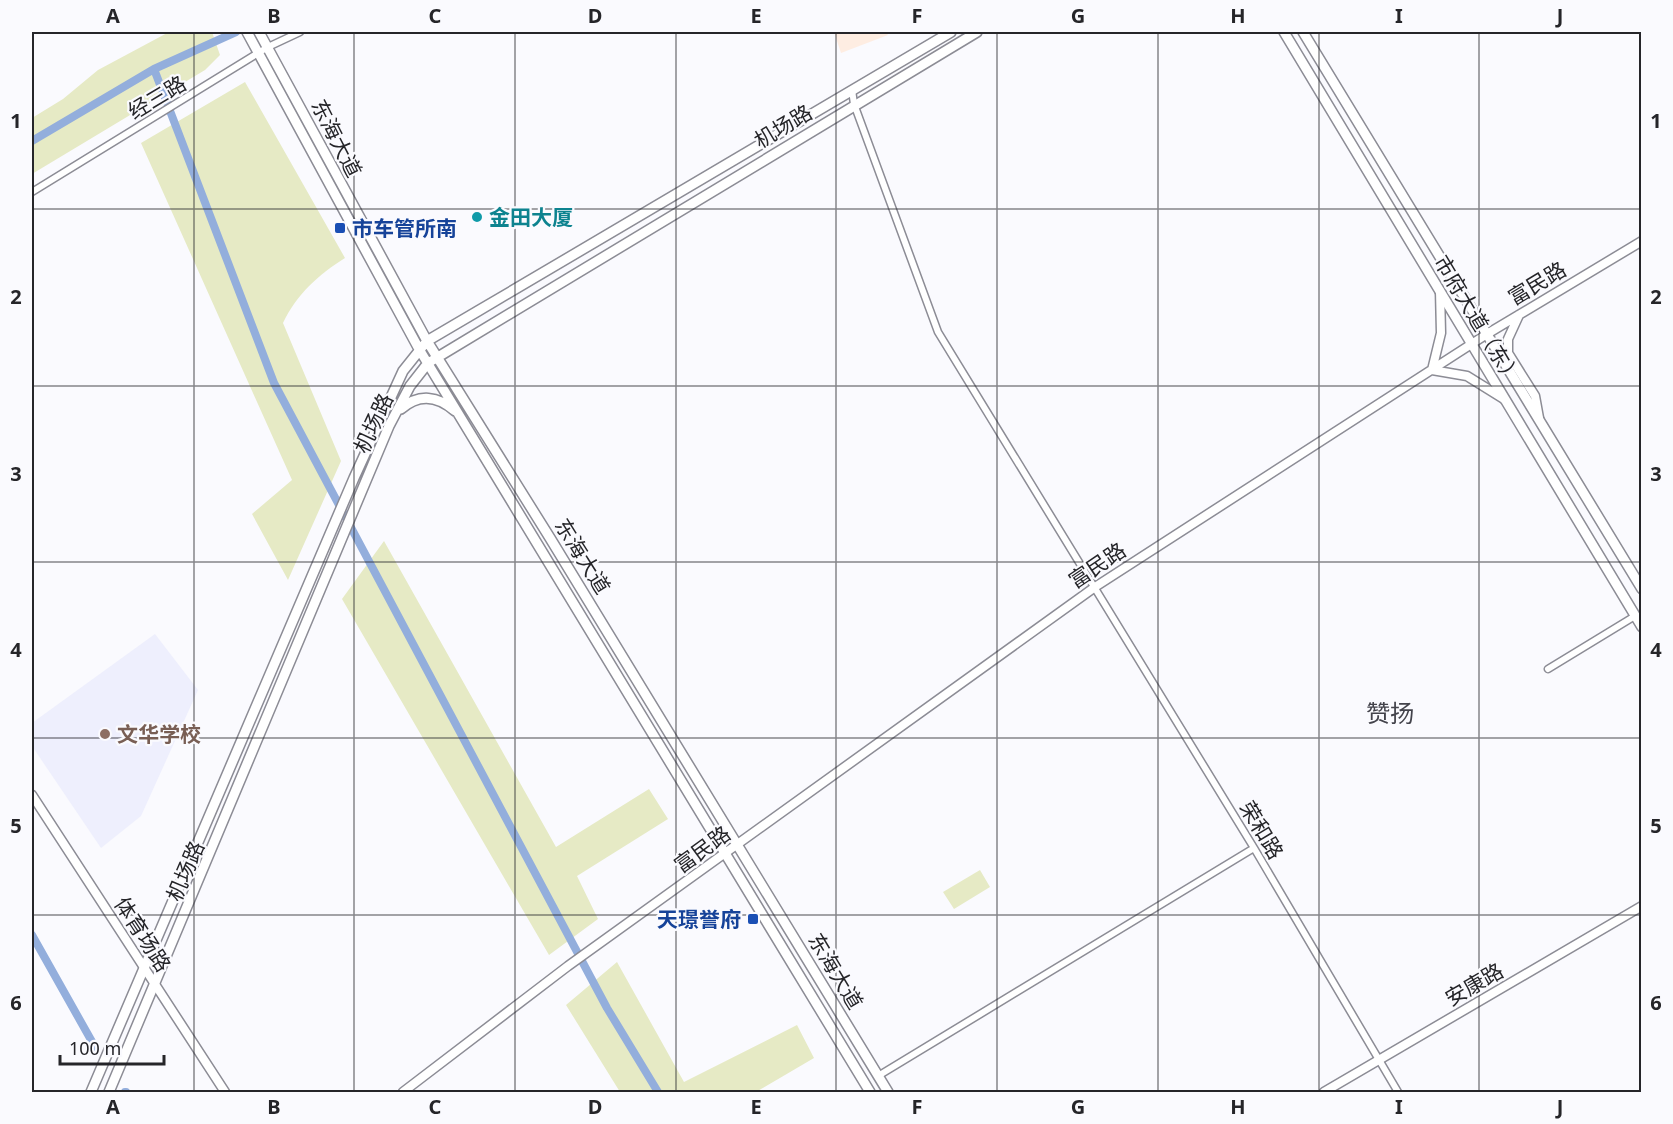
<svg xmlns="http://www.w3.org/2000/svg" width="1673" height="1124" font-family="'Noto Sans','Noto Sans SC',sans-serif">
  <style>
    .commercial { fill: #feede2 }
    .built { fill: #eeeffd }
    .green { fill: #e6eac5 }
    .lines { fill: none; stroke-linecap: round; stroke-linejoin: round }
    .canal { stroke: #93aedc; stroke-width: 8 }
    .street-casing { stroke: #8c8c95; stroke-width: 9 }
    .secondary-casing { stroke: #8c8c95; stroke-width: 11 }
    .primary-casing { stroke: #8c8c95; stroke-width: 12 }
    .street { stroke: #fff; stroke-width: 6 }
    .secondary { stroke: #fff; stroke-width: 8 }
    .primary { stroke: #fff; stroke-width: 9 }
    .grid { fill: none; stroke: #252529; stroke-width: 1.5; stroke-opacity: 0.55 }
    .culture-dot { fill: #0f9aa8; stroke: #fafafe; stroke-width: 2 }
    .transit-dot { fill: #1a4fb4; stroke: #fafafe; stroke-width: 2 }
    .education-dot { fill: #8d6e63; stroke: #fafafe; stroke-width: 2 }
    .labels { text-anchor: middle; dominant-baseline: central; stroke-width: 4.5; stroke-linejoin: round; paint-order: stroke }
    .street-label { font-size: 21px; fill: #252529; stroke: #fafafe }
    .culture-label { font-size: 21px; font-weight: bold; fill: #0d838f; stroke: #fafafe; text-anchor: start }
    .transit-label { font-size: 21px; font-weight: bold; fill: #164399; stroke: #fafafe; text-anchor: start }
    .education-label { font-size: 21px; font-weight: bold; fill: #785e54; stroke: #fafafe; text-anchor: start }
    .quarter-label { font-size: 24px; fill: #43434b; stroke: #fafafe }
    .neatline { fill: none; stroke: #252529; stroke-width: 2 }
    .grid-label { font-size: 20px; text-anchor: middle; font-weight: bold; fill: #252529 }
  </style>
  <rect width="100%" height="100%" fill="#fafafe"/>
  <path class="commercial" d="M834,32H886L888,35L841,53Z"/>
  <path class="built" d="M155,634L198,690L141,816L101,848L32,746V723Z"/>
  <path class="green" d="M169,32H212L220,55L205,70L32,174V118L63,99L98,70Z
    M245,82L345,258C318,275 297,294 283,323L341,461L288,580L252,514L292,480L141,143Z
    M384,541L556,847L649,789L668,819L577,876L598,919L549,955L342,599Z
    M980,870L990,887L954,909L943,892Z
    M617,962L684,1082L797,1025L814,1058L756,1092H620L566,1005Z"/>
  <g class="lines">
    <path class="canal" d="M154,69L274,383L607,1008L658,1092
      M32,141L154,69L236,32
      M32,935L95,1047
      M125,1092H126"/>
    <defs>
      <path id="street" d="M852,90L854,104L938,332L1254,848L1398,1092
        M32,192L268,47L300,32
        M1548,669L1635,616
        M878,1076L1254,848"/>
      <path id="secondary" d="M1440,291L1441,333L1432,370L1467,376L1504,399
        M1519,315L1508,339V353L1535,396L1539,418
        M32,795L225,1092
        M403,1092L568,966L1095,587L1487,334L1642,241
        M1324,1092L1642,906"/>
      <path id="primary" d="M247,32L419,349L870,1092
        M259,32L427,341L550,538L888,1092
        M1284,32L1642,627
        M1303,32L1642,589
        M401,409C419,393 438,396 455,411
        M91,1092L354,478L403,371L427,341L478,311L951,32
        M109,1092L389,426L410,386L428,363L977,32"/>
    </defs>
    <use href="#street" class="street-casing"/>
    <use href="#secondary" class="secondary-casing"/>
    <use href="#primary" class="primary-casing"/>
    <use href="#street" class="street"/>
    <use href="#secondary" class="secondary"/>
    <use href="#primary" class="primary"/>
  </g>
  <path class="grid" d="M194,32V1092M354,32V1092M515,32V1092M676,32V1092M836,32V1092M997,32V1092M1158,32V1092M1319,32V1092M1479,32V1092M32,209H1642M32,386H1642M32,562H1642M32,738H1642M32,915H1642"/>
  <circle class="culture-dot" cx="477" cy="217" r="6"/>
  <g class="transit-dot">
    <rect x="334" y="222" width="12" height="12" rx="3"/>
    <rect x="747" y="913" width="12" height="12" rx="3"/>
  </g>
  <circle class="education-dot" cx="105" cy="734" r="6"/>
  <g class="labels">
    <g class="street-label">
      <text transform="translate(157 97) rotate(-31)">经三路</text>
      <text transform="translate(783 126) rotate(-31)">机场路</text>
      <text transform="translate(337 138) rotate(63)">东海大道</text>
      <text transform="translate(1537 283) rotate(-31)">富民路</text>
      <text transform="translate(1478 320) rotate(59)">市府大道（东）</text>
      <text transform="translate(373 423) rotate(-65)">机场路</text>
      <text transform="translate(583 556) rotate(58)">东海大道</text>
      <text transform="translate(1097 565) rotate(-34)">富民路</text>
      <text transform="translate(1262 830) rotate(59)">荣和路</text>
      <text transform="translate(702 849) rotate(-36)">富民路</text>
      <text transform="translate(185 871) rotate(-67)">机场路</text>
      <text transform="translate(143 934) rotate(57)">体育场路</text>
      <text transform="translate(836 971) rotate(59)">东海大道</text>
      <text transform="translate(1474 984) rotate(-30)">安康路</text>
    </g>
    <g class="culture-label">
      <text x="489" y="217">金田大厦</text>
    </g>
    <g class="transit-label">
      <text x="352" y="228">市车管所南</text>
      <text x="741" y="919" text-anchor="end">天璟誉府</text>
    </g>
    <g class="education-label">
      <text x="117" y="734">文华学校</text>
    </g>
    <g class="quarter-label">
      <text x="1390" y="712">赞扬</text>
    </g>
  </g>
  <rect width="1673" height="1124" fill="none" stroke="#fafafe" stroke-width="66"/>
  <path d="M60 1055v9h104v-9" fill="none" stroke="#252529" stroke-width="3"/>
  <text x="69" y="1055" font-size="18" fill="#252529" stroke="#fafafe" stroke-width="4.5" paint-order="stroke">100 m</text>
  <rect x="33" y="33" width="1607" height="1058" class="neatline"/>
  <g class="grid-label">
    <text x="113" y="23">A</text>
    <text x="274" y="23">B</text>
    <text x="435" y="23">C</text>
    <text x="595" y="23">D</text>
    <text x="756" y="23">E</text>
    <text x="917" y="23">F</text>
    <text x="1078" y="23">G</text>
    <text x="1238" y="23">H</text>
    <text x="1399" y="23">I</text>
    <text x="1560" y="23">J</text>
    <text x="16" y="128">1</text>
    <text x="1656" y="128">1</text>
    <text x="16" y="304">2</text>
    <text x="1656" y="304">2</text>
    <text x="16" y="481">3</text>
    <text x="1656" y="481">3</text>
    <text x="16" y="657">4</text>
    <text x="1656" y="657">4</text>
    <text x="16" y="833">5</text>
    <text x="1656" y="833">5</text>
    <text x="16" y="1010">6</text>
    <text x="1656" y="1010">6</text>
    <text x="113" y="1114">A</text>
    <text x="274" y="1114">B</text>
    <text x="435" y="1114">C</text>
    <text x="595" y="1114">D</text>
    <text x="756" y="1114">E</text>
    <text x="917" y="1114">F</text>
    <text x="1078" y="1114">G</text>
    <text x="1238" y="1114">H</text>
    <text x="1399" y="1114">I</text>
    <text x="1560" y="1114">J</text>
  </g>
</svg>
